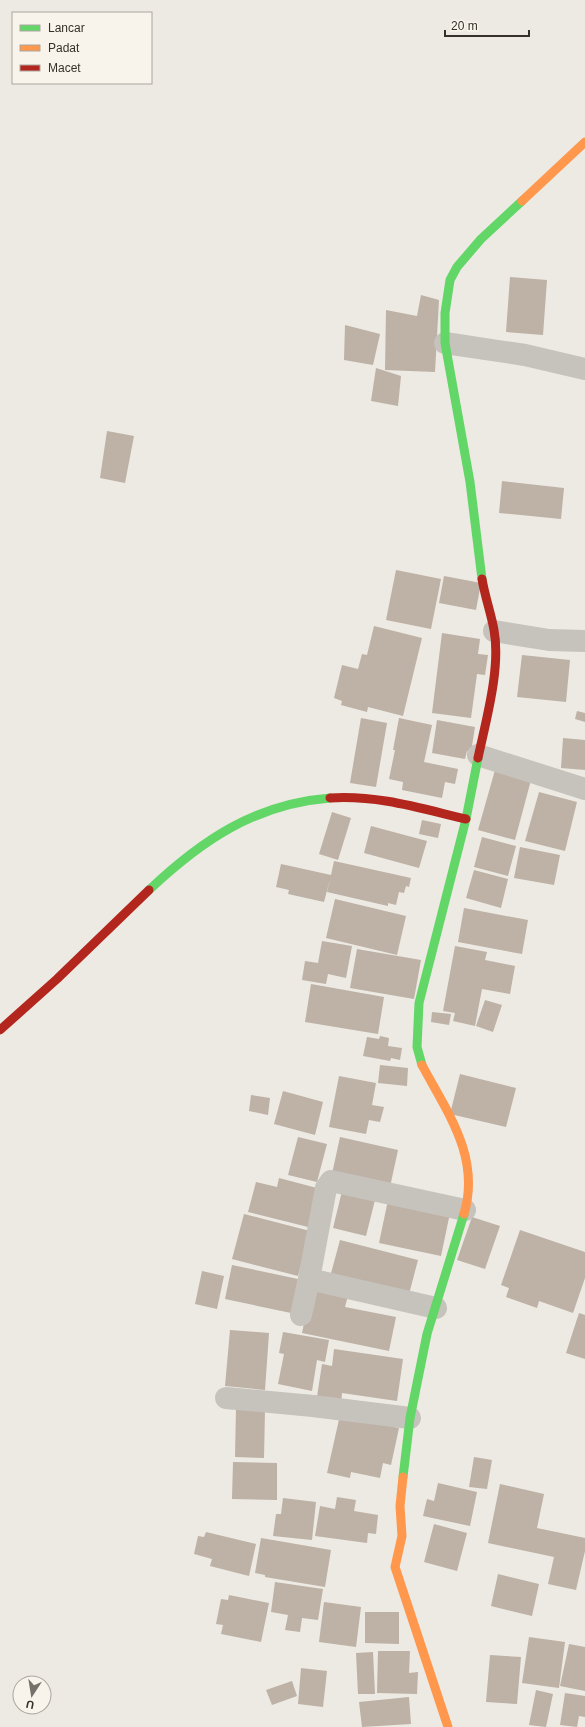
<svg xmlns="http://www.w3.org/2000/svg" width="585" height="1727" font-family="Arial,sans-serif">
  <style>
    .building { fill: #beb1a6 }
    .lines { fill: none; stroke-linecap: round; stroke-linejoin: round }
    .street { stroke: #c6c2bc; stroke-width: 22 }
    .fast { stroke: #63d668; stroke-width: 9 }
    .slow { stroke: #ff974d; stroke-width: 9 }
    .jam { stroke: #b3261e; stroke-width: 9 }
  </style>
  <rect width="100%" height="100%" fill="#eceae3"/>
  <path class="building" d="M510,277L547,280L543,335L506,332Z
    M421,295L439,300L435,372L385,370L386,310L417,316Z
    M345,325L380,334L373,365L344,360Z
    M376,368L401,376L398,406L371,401Z
    M107,431L134,436L125,483L100,478Z
    M502,481L564,488L561,519L499,513Z
    M396,570L441,579L431,629L386,620Z
    M444,576L481,583L476,610L439,603Z
    M374,626L422,638L403,716L368,707L367,712L341,705L342,701L334,698L342,665L358,669L362,654L367,655Z
    M442,633L480,639L478,654L488,655L485,675L477,674L471,718L432,713Z
    M522,655L570,660L566,702L517,697Z
    M577,711L585,713V722L575,719Z
    M361,718L387,723L376,787L350,783Z
    M399,718L432,725L424,762L458,769L455,784L445,782L442,798L402,790L403,782L389,779L395,750H393Z
    M437,720L475,727L471,752L467,751L465,759L432,753Z
    M563,738L585,740V770L561,768Z
    M495,770L531,780L515,840L478,830Z
    M539,792L577,802L565,851L525,841Z
    M332,812L351,818L338,860L319,854Z
    M422,820L441,824L438,838L419,834Z
    M371,826L427,841L419,868L364,853Z
    M482,837L516,846L508,876L474,867Z
    M520,847L560,855L554,885L514,878Z
    M334,861L411,878L409,887L406,886L404,893L399,892L396,905L388,903V906L327,892L330,879L324,902L288,894L289,890L276,887L281,864L331,875Z
    M474,870L508,879L501,908L466,898Z
    M335,899L406,916L397,955L326,938Z
    M464,908L528,920L522,954L458,942Z
    M322,941L352,946L346,978L328,974L326,984L302,980L305,961L318,963Z
    M455,946L487,952L485,960L515,966L510,994L482,989L475,1026L453,1021L455,1013L443,1011Z
    M357,949L421,960L414,999L350,988Z
    M311,984L384,997L378,1034L305,1022Z
    M485,1000L502,1005L493,1032L476,1026Z
    M432,1012L451,1014L449,1025L431,1022Z
    M380,1036L389,1038L388,1046L402,1048L400,1060L391,1058L390,1061L363,1056L367,1037L379,1039Z
    M380,1065L408,1068L407,1086L378,1083Z
    M460,1074L516,1088L506,1127L450,1114Z
    M339,1076L376,1083L372,1105L384,1107L380,1122L369,1120L366,1134L329,1127Z
    M283,1091L323,1102L315,1135L274,1124Z
    M251,1095L270,1098L268,1115L249,1111Z
    M298,1137L327,1144L317,1182L288,1175Z
    M340,1137L398,1150L390,1187L332,1174Z
    M279,1178L317,1188L308,1227L248,1212L256,1182L277,1187Z
    M343,1187L376,1196L366,1236L333,1228Z
    M388,1200L450,1213L441,1256L379,1243Z
    M244,1214L310,1231L298,1276L232,1259Z
    M472,1217L500,1226L485,1269L457,1260Z
    M520,1230L585,1252V1278L573,1313L539,1301L537,1308L506,1297L509,1288L501,1285Z
    M340,1240L418,1260L408,1298L330,1277Z
    M232,1265L298,1279L291,1313L225,1299Z
    M202,1271L224,1276L217,1309L195,1304Z
    M312,1284L349,1292L345,1307L396,1317L389,1351L302,1333Z
    M579,1313L585,1315V1359L566,1353Z
    M230,1330L269,1333L265,1390L225,1386Z
    M283,1332L329,1340L325,1362L317,1360L312,1391L278,1384L284,1354L279,1353Z
    M334,1349L403,1359L397,1401L342,1393L341,1406L316,1403L322,1364L332,1366Z
    M236,1408L265,1409L264,1458L235,1457Z
    M340,1415L399,1428L391,1465L383,1463L380,1478L351,1472L350,1478L327,1473Z
    M474,1457L492,1460L487,1489L469,1487Z
    M233,1462L277,1463V1500L232,1499Z
    M438,1483L477,1492L470,1526L423,1516L427,1499L434,1501Z
    M500,1484L544,1494L537,1528L585,1538V1551L576,1590L548,1584L554,1557L488,1543Z
    M337,1497L356,1500L354,1511L378,1515L376,1534L368,1533L367,1543L315,1536L320,1506L335,1509Z
    M283,1498L316,1502L312,1540L273,1536L276,1514H281Z
    M434,1524L467,1533L457,1571L424,1562Z
    M206,1532L256,1544L249,1576L210,1566L212,1559L194,1554L198,1536L204,1537Z
    M261,1538L331,1550L325,1587L265,1577V1575L255,1573Z
    M498,1574L539,1584L532,1616L491,1606Z
    M275,1582L323,1589L318,1620L302,1618L300,1632L285,1630L288,1615L271,1612Z
    M229,1595L269,1603L261,1642L221,1634L223,1625L216,1624L221,1599L228,1600Z
    M324,1602L361,1607L356,1647L319,1642Z
    M365,1612H399V1644L365,1643Z
    M529,1637L565,1642L559,1688L522,1683Z
    M569,1644L585,1647V1691L560,1686Z
    M378,1651H410L409,1673L418,1672L417,1694L377,1693Z
    M373,1652L375,1694H358L356,1653Z
    M490,1655L521,1657L517,1704L486,1702Z
    M301,1668L327,1671L323,1707L298,1704Z
    M292,1681L297,1696L272,1705L266,1690Z
    M536,1690L553,1694L546,1727L529,1725Z
    M565,1693L585,1696V1717L579,1716L577,1727L560,1725Z
    M409,1697L411,1724L362,1727L359,1702Z"/>
  <g class="lines">
    <path class="street" d="M445,343L525,355L585,369
      M494,631L549,640L585,641
      M478,755L585,789
      M309,1279L326,1188L331,1181L465,1210
      M301,1315L309,1279L436,1308
      M226,1398L313,1406L410,1418"/>
    <path class="fast" d="M482,579L470,482L445,343V313L450,280L457,267L481,239L522,201
      M149,890C202,840 255,804 330,798
      M422,1065L417,1047L419,1003L466,819L478,758
      M403,1477L410,1418L427,1334L464,1214"/>
    <path class="slow" d="M522,201L585,142
      M422,1065C447,1112 481,1157 464,1214
      M403,1477L400,1506L402,1536L395,1567L448,1727"/>
    <path class="jam" d="M478,758C486,720 501,668 494,630C491,613 485,597 482,579
      M330,798C378,795 419,808 466,819
      M0,1030L57,979L149,890"/>
  </g>
  <rect x="12" y="12" width="140" height="72" fill="#f8f4eb" stroke="#aaa69e"/>
  <rect x="20" y="25" width="20" height="6" fill="#63d668" stroke="#aaa69e"/>
  <text x="48" y="32" font-size="12" fill="#36302a">Lancar</text>
  <rect x="20" y="45" width="20" height="6" fill="#ff974d" stroke="#aaa69e"/>
  <text x="48" y="52" font-size="12" fill="#36302a">Padat</text>
  <rect x="20" y="65" width="20" height="6" fill="#b3261e" stroke="#aaa69e"/>
  <text x="48" y="72" font-size="12" fill="#36302a">Macet</text>
  <g transform="translate(32 1695) rotate(192)"><circle r="19" fill="#f8f4eb" stroke="#aaa69e"/>
  <path d="M0-3L7 15L0 10L-7 15Z" fill="#76716b"/>
  <text y="-6" font-size="11" font-weight="bold" text-anchor="middle" fill="#36302a">U</text>
  </g>
  <path d="M445 30v6h84v-6" fill="none" stroke="#36302a" stroke-width="2"/>
  <text x="451" y="30" font-size="12" fill="#36302a" stroke="#f8f4eb" stroke-width="3" paint-order="stroke">20 m</text>
</svg>
